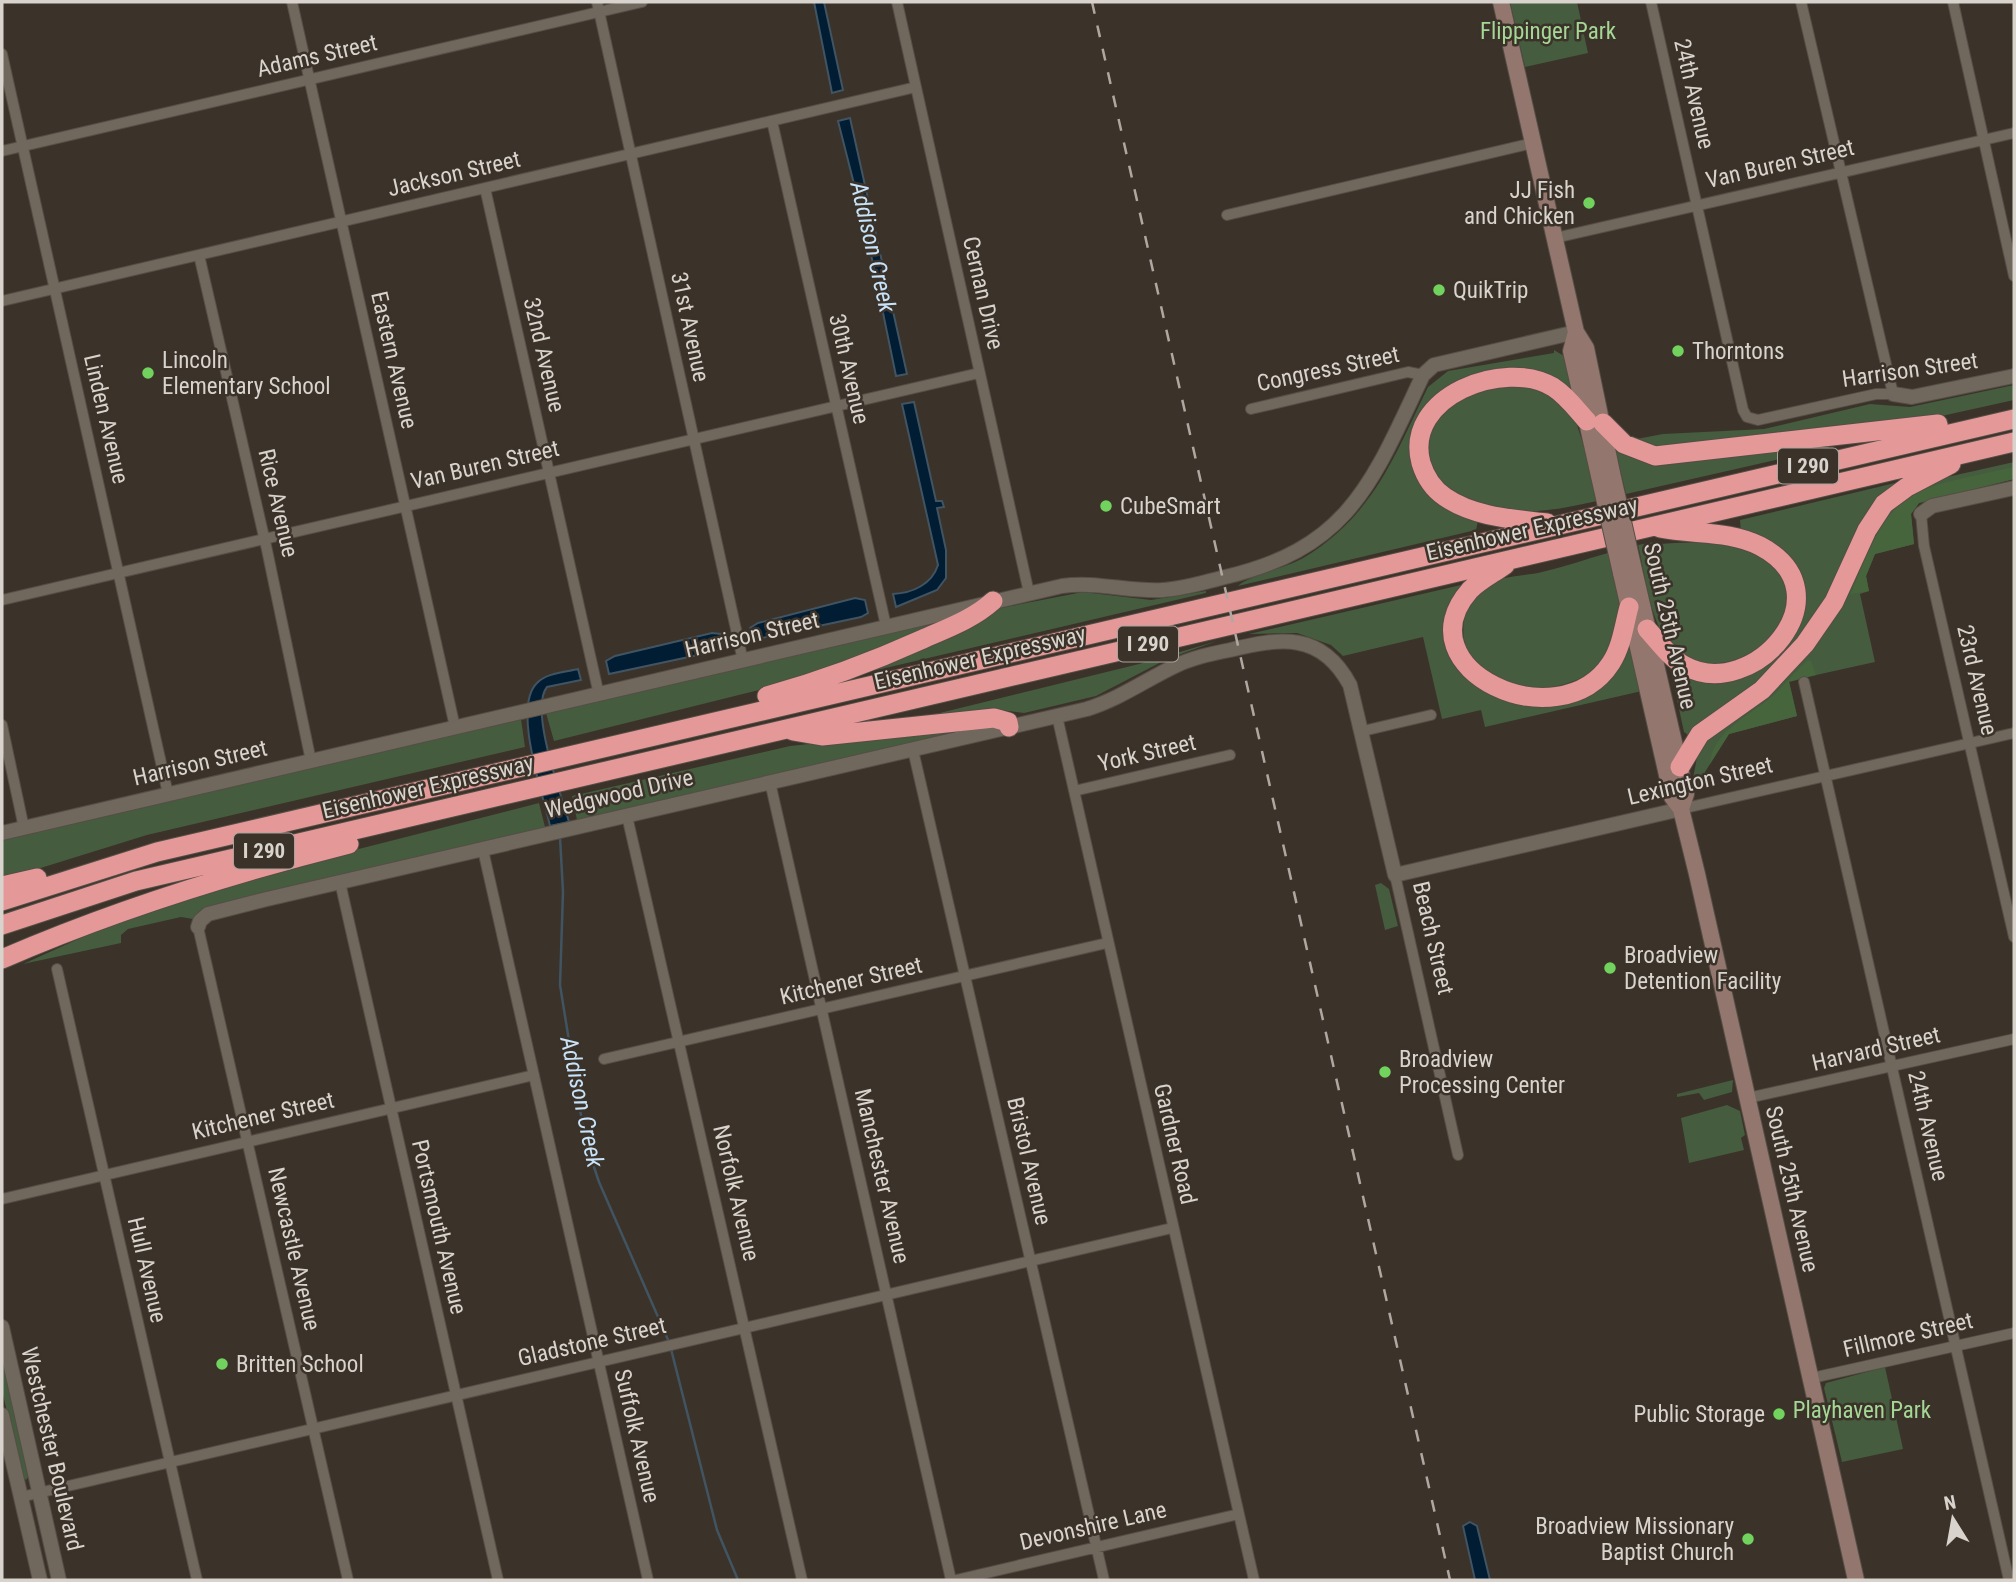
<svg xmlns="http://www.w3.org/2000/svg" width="2016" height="1582" font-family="'Roboto Condensed',sans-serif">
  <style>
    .green { fill: #455c3e }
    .forest { fill: #46653c }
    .water { fill: #001d34; stroke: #415462; stroke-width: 2 }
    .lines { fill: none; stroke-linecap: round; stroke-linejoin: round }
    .stream { stroke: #415462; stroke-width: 2.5 }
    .minor-casing { stroke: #554e46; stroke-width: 12 }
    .tertiary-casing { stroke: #554e46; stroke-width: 16 }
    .secondary-casing { stroke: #554e46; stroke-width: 18 }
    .motorway-casing { stroke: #554e46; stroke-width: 21 }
    .minor { stroke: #70675d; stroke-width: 10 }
    .tertiary { stroke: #70675d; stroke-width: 14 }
    .secondary { stroke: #93766e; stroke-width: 16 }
    .motorway { stroke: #e49897; stroke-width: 19 }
    .rail { stroke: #afa8a2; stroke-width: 2.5; stroke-dasharray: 12 12; stroke-linecap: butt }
    .secondary-bridge-casing { stroke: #554e46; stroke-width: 18; stroke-linecap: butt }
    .secondary-bridge { stroke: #93766e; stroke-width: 16 }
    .poi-dot { fill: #71d35e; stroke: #3b3229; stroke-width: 2.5 }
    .labels { text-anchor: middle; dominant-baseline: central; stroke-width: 5; stroke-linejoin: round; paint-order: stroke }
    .shield { fill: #3b3229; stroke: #a9a39c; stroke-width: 2 }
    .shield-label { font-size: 21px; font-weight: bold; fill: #d8d3cd }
    .park-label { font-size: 23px; fill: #a5d796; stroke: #3b3229 }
    .street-label { font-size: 23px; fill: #d8d3cd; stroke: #3b3229 }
    .poi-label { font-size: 23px; fill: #d8d3cd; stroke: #3b3229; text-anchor: start }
    .water-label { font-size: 24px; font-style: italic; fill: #c8e3f9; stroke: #3b3229 }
  </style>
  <rect width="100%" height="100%" fill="#3b3229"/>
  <path class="green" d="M1510,2H1577L1588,53L1525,67Z
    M1554,350L1564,356L1577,402L1561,387L1461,384L1414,456L1478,521L1476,530L1238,586C1247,576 1289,567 1305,557C1374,514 1394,457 1428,387L1448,371L1554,353Z
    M2014,385V400L1901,425L1670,452L1626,441L1663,434L1764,429L1870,404L1910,407Z
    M1519,386L1547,392L1575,419L1591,468L1589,470L1597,501C1549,512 1513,518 1467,498C1461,495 1452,493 1447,489C1417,465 1424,424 1453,402C1471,388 1497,388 1519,386Z
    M1827,442L1829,448L1626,494L1615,449L1626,451Z
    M2014,462V479L1919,503L1911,514L1914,544L1875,554L1866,576L1869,591L1860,594L1875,662L1789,681L1797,716L1729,734L1705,772V788L1695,790L1693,778L1700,742L1771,688L1880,516L1925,482Z
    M1895,483L1896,488L1838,585L1773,673L1691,737L1684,732L1670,667L1755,665L1802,597L1741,533L1740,520Z
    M1659,541L1660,544C1699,540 1789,539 1787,597C1786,604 1787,613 1785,619C1763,661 1695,684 1665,638C1649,613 1645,574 1638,545Z
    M1608,553C1614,578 1622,597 1619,624C1608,715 1451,704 1464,621C1466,608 1474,594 1485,585C1498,576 1526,576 1542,572C1564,567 1586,559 1608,553Z
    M1461,585L1464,591L1461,666L1561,700L1629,641L1642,691L1485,727L1481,710L1442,719L1423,637L1343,656L1331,645L1297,633L1249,634Z
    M1206,591V593L860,674L996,609L1083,592L1151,600Z
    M961,615L962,618L783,684L554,741L546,713L564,708Z
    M1217,641L1167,659L1096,696L1024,713L1001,710L895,724L1139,664Z
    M521,719L525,747L147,835L2,880V839Z
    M995,724L577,820L572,796L790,746Z
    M539,803L545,827L534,832L200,911L193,919L181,917L128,929L121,935V943L23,964L116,922L288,867Z
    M1381,883L1389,889L1398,926L1385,930L1375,885Z
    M1733,1080L1732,1092L1704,1100L1699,1093L1677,1097V1094Z
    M1727,1105L1740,1111L1745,1135L1741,1138L1744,1150L1689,1163L1681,1118Z
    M2,1354L29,1476L26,1480L22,1477L2,1390Z
    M1885,1367L1903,1449L1842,1462L1824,1388L1826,1383Z"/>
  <path class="forest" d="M2014,467V479L1919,503L1911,514L1914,544L1875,554L1866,576L1869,591L1851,594C1892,485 1906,491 2014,467Z
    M1807,661H1811L1816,675L1789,682L1797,716L1729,734L1710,764C1711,731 1755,713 1776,693C1786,683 1796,671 1807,661Z"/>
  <path class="water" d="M814,2H824L843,90L832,93Z
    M850,118L907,374L896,376L867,235L838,121Z
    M914,402L936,501H942L944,507L937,508L946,550V578L937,590L896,607L893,594C913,593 932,584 938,565L902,404Z
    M855,598L865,600L868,613L861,617L753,640L750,628L758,623Z
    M712,633L721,634L724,647L717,651L609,674L606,661L615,656Z
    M578,669L581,680L547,687C529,709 561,794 569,822L550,826C543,794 512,707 537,683C546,673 566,672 578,669Z
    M1470,1522L1477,1526L1490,1580H1475L1463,1526Z"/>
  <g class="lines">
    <path class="stream" d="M560,837L563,892L560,985L585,1140L599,1182L669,1342
      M671,1349L717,1530L738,1580"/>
    <defs>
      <path id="minor" d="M292,2L455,727
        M597,2L743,661
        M897,2L1029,593
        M1651,2L1743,410L1747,417L1758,420L1876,394H1893L1801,2
        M1953,2L2014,276
        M2,54L168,794
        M772,121L886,626
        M2,151L642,2
        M485,188L599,695
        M1227,215L1533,143
        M1555,238L2014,133
        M199,255L267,550L311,761
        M2,301L916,87
        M1251,409L1408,372L1423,375
        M1921,514L1924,546L2014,937
        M2,600L979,373
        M1804,682L2009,1580
        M1057,716L1254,1580
        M2,725L24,828
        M1363,731L1431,715
        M913,750L1104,1580
        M770,782L951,1580
        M1074,791L1230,755
        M1681,809L2014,733
        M627,816L802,1580
        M483,850L648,1580
        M1395,875L1458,1155
        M340,882L498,1580
        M198,927L348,1580
        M57,969L197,1580
        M604,1059L1107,943
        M1748,1098L2014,1039
        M2,1199L534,1075
        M1812,1378L2014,1333
        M21,1497L1172,1228
        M956,1580L1239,1514"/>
      <path id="tertiary" d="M1893,394L1912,397L2014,376
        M1921,514L1932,506L2014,488
        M2,833L1062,586C1096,581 1129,592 1163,590C1184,589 1205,582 1225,577C1351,548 1373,480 1423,375L1434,365L1576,332
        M198,927L200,921L208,914L267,899L1087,709C1119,699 1144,681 1173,667C1191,658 1210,654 1230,650C1280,638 1321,631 1350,685L1395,875L1681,809
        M2,1327L59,1580
        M2,1415L40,1580"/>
      <path id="secondary" d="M1501,2L1576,332L1586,348L1612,473
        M1576,332L1571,351L1599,476
        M1634,570L1686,794L1681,809
        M1621,573L1672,797L1681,809L1697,874L1856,1580"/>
      <path id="motorway" d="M1603,423L1624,444L1655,456L1938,424
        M1547,523C1513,519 1474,517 1445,497C1433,489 1425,476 1421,463C1403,396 1505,358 1553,387C1567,396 1577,410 1587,421
        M1505,565C1494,573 1480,580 1470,590C1400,669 1559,743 1611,663C1622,646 1624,625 1629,607
        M1647,629C1658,641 1670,658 1685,666C1753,703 1850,593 1760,546C1729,530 1693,535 1660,528
        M767,696C821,681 872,662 923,639C948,628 973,619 993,601
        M793,731L822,736L994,718L1008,722L1009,727
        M1680,767L1700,734L1762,690L1805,644L1834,602L1867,530L1884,504L1907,487L1951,464
        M2,886L37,878
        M2,901L157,852L2014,419
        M2,925L136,881L2014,442
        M2,959C115,910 230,874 349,844"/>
    </defs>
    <use href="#minor" class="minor-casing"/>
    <use href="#tertiary" class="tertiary-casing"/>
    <use href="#secondary" class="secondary-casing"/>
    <use href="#motorway" class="motorway-casing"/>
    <use href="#minor" class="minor"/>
    <use href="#tertiary" class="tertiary"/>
    <use href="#secondary" class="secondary"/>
    <use href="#motorway" class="motorway"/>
    <path class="rail" d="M1092,2L1450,1580"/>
    <defs>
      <path id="secondary-bridge" d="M1612,473L1634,570
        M1599,476L1621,573"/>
    </defs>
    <use href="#secondary-bridge" class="secondary-bridge-casing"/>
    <use href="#secondary-bridge" class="secondary-bridge"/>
  </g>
  <g class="poi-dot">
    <circle cx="1589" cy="203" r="7"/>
    <circle cx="1439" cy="290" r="7"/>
    <circle cx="1678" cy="351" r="7"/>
    <circle cx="148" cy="373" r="7"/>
    <circle cx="1106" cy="506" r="7"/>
    <circle cx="1610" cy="968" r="7"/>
    <circle cx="1385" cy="1072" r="7"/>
    <circle cx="222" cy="1364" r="7"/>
    <circle cx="1779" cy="1414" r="7"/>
    <circle cx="1748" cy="1539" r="7"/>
  </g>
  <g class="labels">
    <g class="shield">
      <rect x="1778" y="448.5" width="60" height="35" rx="5"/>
      <rect x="1118" y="626.5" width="60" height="35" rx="5"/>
      <rect x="234" y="833.5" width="60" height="35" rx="5"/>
    </g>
    <g class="shield-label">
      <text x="1808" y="466">I 290</text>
      <text x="1148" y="644">I 290</text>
      <text x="264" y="851">I 290</text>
    </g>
    <g class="park-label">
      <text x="1548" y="31">Flippinger Park</text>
      <text x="1862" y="1410">Playhaven Park</text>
    </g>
    <g class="street-label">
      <text transform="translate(317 56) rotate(-13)">Adams Street</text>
      <text transform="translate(1694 94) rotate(77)">24th Avenue</text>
      <text transform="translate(1780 164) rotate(-13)">Van Buren Street</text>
      <text transform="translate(454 174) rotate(-13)">Jackson Street</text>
      <text transform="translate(983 293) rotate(77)">Cernan Drive</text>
      <text transform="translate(690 327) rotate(78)">31st Avenue</text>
      <text transform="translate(544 355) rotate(77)">32nd Avenue</text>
      <text transform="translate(394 360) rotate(77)">Eastern Avenue</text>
      <text transform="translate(849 369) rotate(77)">30th Avenue</text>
      <text transform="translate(1328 369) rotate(-12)">Congress Street</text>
      <text transform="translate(1910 370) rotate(-8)">Harrison Street</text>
      <text transform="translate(106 419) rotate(77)">Linden Avenue</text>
      <text transform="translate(485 465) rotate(-13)">Van Buren Street</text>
      <text transform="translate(278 503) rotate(77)">Rice Avenue</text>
      <text transform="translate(1532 529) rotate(-13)">Eisenhower Expressway</text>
      <text transform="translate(1670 626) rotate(77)">South 25th Avenue</text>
      <text transform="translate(752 635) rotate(-13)">Harrison Street</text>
      <text transform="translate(980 658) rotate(-13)">Eisenhower Expressway</text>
      <text transform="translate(1977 680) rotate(77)">23rd Avenue</text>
      <text transform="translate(1147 753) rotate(-13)">York Street</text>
      <text transform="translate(200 763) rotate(-13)">Harrison Street</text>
      <text transform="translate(1700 781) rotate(-13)">Lexington Street</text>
      <text transform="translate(428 787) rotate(-13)">Eisenhower Expressway</text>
      <text transform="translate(619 794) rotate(-13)">Wedgwood Drive</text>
      <text transform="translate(1433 938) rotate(77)">Beach Street</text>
      <text transform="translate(851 981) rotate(-13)">Kitchener Street</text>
      <text transform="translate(1876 1049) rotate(-13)">Harvard Street</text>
      <text transform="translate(263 1116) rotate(-13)">Kitchener Street</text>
      <text transform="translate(1928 1126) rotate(77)">24th Avenue</text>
      <text transform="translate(1175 1144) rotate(77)">Gardner Road</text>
      <text transform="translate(1029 1161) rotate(77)">Bristol Avenue</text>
      <text transform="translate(882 1176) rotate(77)">Manchester Avenue</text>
      <text transform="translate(1792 1189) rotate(77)">South 25th Avenue</text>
      <text transform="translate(736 1193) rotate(77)">Norfolk Avenue</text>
      <text transform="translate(439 1227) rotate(77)">Portsmouth Avenue</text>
      <text transform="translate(294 1249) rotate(77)">Newcastle Avenue</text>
      <text transform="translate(147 1270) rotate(77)">Hull Avenue</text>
      <text transform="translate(1908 1335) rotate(-13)">Fillmore Street</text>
      <text transform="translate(592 1342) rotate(-13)">Gladstone Street</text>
      <text transform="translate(637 1436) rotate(77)">Suffolk Avenue</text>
      <text transform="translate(52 1449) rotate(77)">Westchester Boulevard</text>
      <text transform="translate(1093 1526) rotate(-13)">Devonshire Lane</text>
    </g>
    <g class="poi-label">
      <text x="1575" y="190" text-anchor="end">JJ Fish<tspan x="1575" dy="26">and Chicken</tspan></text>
      <text x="1453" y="290">QuikTrip</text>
      <text x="1692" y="351">Thorntons</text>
      <text x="162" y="360">Lincoln<tspan x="162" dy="26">Elementary School</tspan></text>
      <text x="1120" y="506">CubeSmart</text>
      <text x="1624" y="955">Broadview<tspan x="1624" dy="26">Detention Facility</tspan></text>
      <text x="1399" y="1059">Broadview<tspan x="1399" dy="26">Processing Center</tspan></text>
      <text x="236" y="1364">Britten School</text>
      <text x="1765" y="1414" text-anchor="end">Public Storage</text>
      <text x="1734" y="1526" text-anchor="end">Broadview Missionary<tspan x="1734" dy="26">Baptist Church</tspan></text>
    </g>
    <g class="water-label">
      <text transform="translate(873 247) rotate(77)">Addison Creek</text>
      <text transform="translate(582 1102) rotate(78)">Addison Creek</text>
    </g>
  </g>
  <rect width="2016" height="1582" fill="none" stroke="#d8d3cd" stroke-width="7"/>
  <g transform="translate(1953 1519) rotate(349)" stroke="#3b3229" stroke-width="5" paint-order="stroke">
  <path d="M0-5L12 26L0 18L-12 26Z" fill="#d8d3cd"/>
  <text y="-10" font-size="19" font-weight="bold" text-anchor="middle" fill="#d8d3cd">N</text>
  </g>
</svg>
